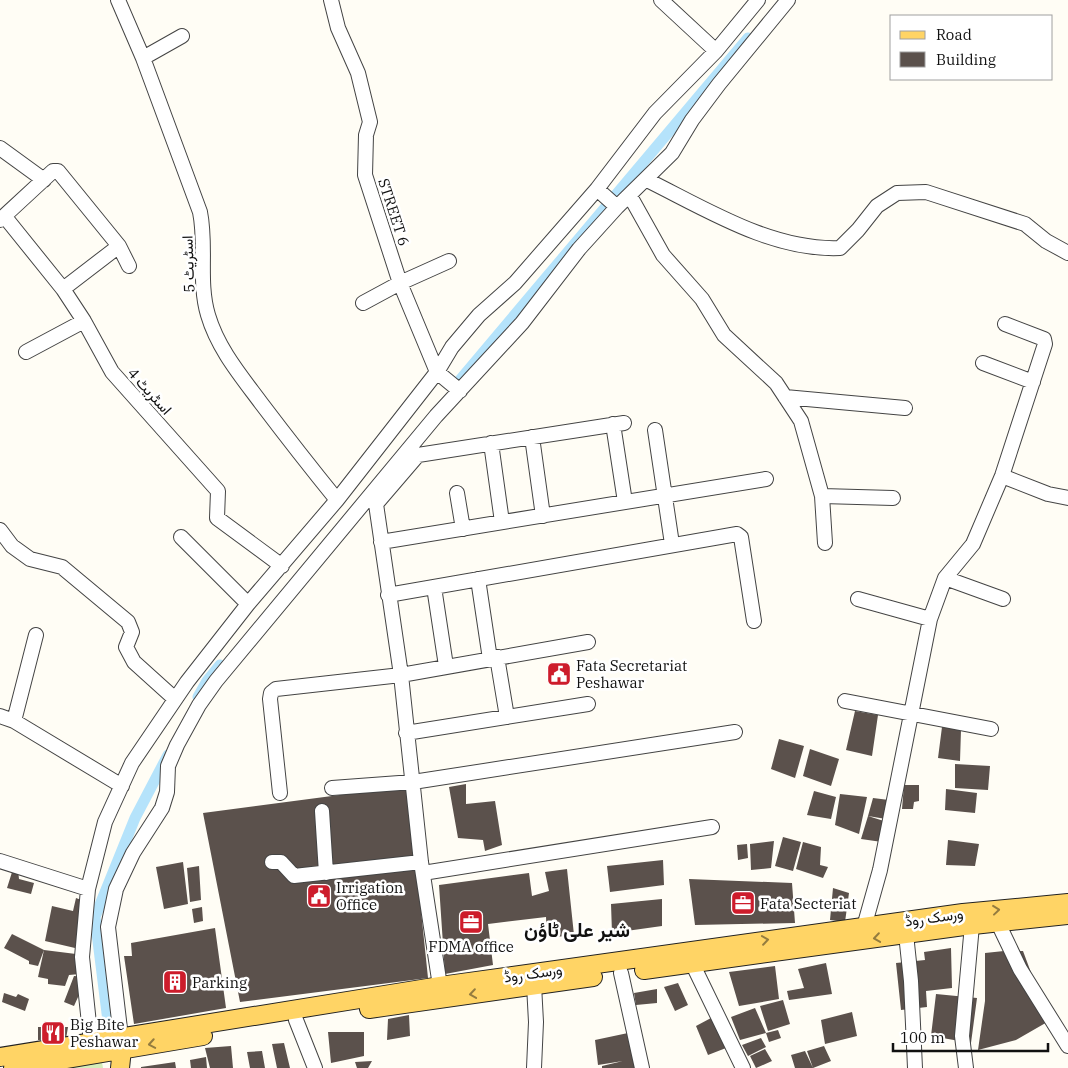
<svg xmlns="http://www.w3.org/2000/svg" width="1068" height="1068" font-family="'IBM Plex Serif',Vazirmatn,serif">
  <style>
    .green { fill: #d6eeba }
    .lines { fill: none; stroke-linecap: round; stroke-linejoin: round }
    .canal { stroke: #b5e3fb; stroke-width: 11 }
    .building { fill: #5b514c }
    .minor-casing { stroke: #444; stroke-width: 16 }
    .major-casing { stroke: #222; stroke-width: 20 }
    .minor { stroke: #fff; stroke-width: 14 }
    .major { stroke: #ffd465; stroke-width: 18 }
    .oneway { stroke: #947c3f }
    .labels { text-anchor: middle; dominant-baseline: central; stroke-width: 5; stroke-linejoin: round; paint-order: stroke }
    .street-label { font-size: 15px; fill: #111; stroke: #fff }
    .poi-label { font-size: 15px; fill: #111; stroke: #fff; text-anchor: start }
    .district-label { font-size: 20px; font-weight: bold; fill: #111; stroke: #fff }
  </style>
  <rect width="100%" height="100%" fill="#fffdf5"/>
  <path class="green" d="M102,1062L103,1068H62Z"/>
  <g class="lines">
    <path class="canal" d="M454,387L748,38
      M198,697L207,681L220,665
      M111,1045L95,917L135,818L168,755"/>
  </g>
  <path class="building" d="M855,711L878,715L872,756L846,750Z
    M942,727L961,730L960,761L938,758Z
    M779,739L804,746L795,778L771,769Z
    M810,749L839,759L831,786L803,776Z
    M955,764L990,766L988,790L955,788Z
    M466,784V804L495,801L502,845L485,851L483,840L458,838L449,787Z
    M904,785H919V801L914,802L913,809H902Z
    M408,786L428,978L240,1002L203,813Z
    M946,789L977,793L975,813L945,810Z
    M814,791L836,797L831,819L807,815Z
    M840,794L867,797L859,834L835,825Z
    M873,798L889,800L886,819L868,816Z
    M868,816L887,822L882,842L861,839Z
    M783,837L801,842L793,871L775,866Z
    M948,840L979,844L975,866L946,865Z
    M774,841L771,868L751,870L750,844Z
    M803,842L821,847L820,865L828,867L823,878L796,869Z
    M747,844L748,858L738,860L737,845Z
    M663,860L664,885L610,892L607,866Z
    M183,862L188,904L164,909L156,867Z
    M199,866L201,900L190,902L187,868Z
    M13,869L18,870L19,879L34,883L31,894L7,888Z
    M567,869L574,935L547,938L546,917L488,924L493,965L445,974L439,885L529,873L532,896L549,891L545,872Z
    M689,879L792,883L795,923L695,925Z
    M833,888L849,893L845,922L830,920Z
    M76,898L84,901L75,948L45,941L52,906L73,911Z
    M662,899V926L612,933L611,904Z
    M202,907L203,921L194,923L192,909Z
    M215,928L226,1008L134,1024L124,956H132L131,943Z
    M12,934L44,950L76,954L80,974L69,975L65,986L48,984V979L38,977L44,950L38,966L29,964V961L4,948Z
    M951,948L952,988L926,991L927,1007L901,1010L896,963L925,960L924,952Z
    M1004,951H1023L1049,1021L1016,1040L978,1050L985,1001V953Z
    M826,963L832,994L789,1000L787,991L804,988L798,969Z
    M775,966L779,999L739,1006L729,972Z
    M74,976L87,977L74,1006L64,1002Z
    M678,983L688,1005L675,1011L664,987Z
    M657,989V1003L636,1005L634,993Z
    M4,993L16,997L18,994L29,999L25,1011L2,1002Z
    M936,994L977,998L971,1043L931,1036Z
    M783,1000L790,1024L768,1031L760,1006Z
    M755,1008L766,1033L740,1040L731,1017Z
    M852,1012L857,1036L825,1044L821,1020Z
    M409,1015L410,1036L387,1040L388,1019Z
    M711,1018L726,1048L708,1055L696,1026Z
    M38,1027H68L66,1039L38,1040Z
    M778,1030L781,1038L769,1042L766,1033Z
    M328,1032H364V1056L331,1063Z
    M628,1033L634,1060V1068H602V1066L623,1061L598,1065L595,1040Z
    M761,1038L766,1047L748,1056L742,1045Z
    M284,1043L290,1068H277L272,1044Z
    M231,1046L233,1068H210L205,1048Z
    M824,1046L831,1061L813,1068L807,1051Z
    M765,1049L772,1061L756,1068L750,1056Z
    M262,1051L265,1068H250L247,1052Z
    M805,1051L813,1068H795L791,1055Z
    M206,1057L207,1068H191L190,1060Z
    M372,1061L368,1068H357L355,1062Z
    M175,1062L176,1068H141V1067Z"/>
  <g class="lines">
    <defs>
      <path id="minor" d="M118,0L143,58L200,212C207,246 198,282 208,315C218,349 241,376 261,403C286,436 311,468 337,500
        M331,0L338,28L358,73L370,122L366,135L365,175L400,283L437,372L460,391
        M661,0L716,51
        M143,58L182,36
        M0,148L44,180
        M647,180C706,209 772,251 840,248L858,230L877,206L897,193L926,192L1025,224L1046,241L1068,253
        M597,189L617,207
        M630,196L663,255L702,299L724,335L776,383L801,421L822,496L825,543
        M5,217L63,289L84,321L112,372L218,491L217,518L282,566
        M0,220L53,171H58L119,246L129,266
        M63,289L119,246
        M363,303L400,283L449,261
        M26,352L84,321
        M983,363L1033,382
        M785,397L905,408
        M613,424L625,502
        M655,430L672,544
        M532,437L543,516
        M491,443L502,522
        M1002,476L1048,494L1068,498
        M457,493L463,529
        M822,496L893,498
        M0,530L12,546L30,559L62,567L128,622L132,632L126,647L134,662L175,699
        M181,537L248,604
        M381,542L766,479
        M945,578L1003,599
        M478,579L490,659
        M434,587L446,666
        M388,595L737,534L741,537L754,621
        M858,599L930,619
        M497,657L507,717
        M845,701L991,729
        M0,716L14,721L122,786
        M14,721L36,635
        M406,733L588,704
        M332,788L413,782L735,732
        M280,793L270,699L271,693L276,689L401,675L588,642
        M322,811L326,873
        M0,861L88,889
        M272,862H281L294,876L421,862
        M423,873L712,827
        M998,923L1020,969L1068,1046
        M864,927L880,870L930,619L945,578L973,544L1002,476L1045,344L1044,339L1005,324
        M906,934L911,981L915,1068
        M692,963L743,1068
        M621,973L642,1068
        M534,985L536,1022L534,1068
        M440,986L421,862L401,675L376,504L418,455L624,423
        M296,1020L315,1068
        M122,1046L108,927L116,889L133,853L162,808L167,792L168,766L177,745L199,705L216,681L436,416L522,323L579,249L617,207L672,153L692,120L719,84L788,0
        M92,1052L82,957L88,889L105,822L132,763L187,682L248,604L337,500L437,372L452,347L479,315L515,283L597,189L655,113L716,51L758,0
        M966,1068L962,1036L972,925"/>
      <path id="major" d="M644,970L964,926L1068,915
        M369,1009L593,977
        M0,1057L440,986L963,913L1068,903
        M13,1068L203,1036
        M120,1068L122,1049"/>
    </defs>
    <use href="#minor" class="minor-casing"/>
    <use href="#major" class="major-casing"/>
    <use href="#minor" class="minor"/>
    <use href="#major" class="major"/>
  </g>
  <defs><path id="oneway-chevron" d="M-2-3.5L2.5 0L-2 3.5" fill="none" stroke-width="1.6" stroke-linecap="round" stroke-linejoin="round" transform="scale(1.25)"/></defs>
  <g class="oneway">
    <use href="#oneway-chevron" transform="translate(996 910) rotate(-6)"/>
    <use href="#oneway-chevron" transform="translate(877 938) rotate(172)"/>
    <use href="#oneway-chevron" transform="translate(765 940) rotate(-8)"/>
    <use href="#oneway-chevron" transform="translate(473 994) rotate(172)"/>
    <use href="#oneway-chevron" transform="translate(152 1044) rotate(170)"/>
  </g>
  <defs>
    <symbol id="civic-square" viewBox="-11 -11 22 22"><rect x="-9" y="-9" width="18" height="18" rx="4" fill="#cd1c2b" stroke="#fff"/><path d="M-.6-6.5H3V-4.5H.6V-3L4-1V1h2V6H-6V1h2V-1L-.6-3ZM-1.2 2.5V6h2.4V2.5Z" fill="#fff"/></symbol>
    <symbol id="office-square" viewBox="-11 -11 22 22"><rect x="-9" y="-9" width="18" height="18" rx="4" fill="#cd1c2b" stroke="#fff"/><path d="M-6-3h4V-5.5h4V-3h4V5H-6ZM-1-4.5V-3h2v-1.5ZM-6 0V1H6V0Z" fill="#fff"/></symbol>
    <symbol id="building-square" viewBox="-11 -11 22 22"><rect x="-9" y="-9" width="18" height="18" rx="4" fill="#cd1c2b" stroke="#fff"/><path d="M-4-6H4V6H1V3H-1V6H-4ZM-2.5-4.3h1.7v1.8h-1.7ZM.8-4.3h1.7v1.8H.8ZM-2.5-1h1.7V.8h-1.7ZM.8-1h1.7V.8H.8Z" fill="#fff"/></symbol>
    <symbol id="restaurant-square" viewBox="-11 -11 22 22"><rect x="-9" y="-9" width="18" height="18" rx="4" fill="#cd1c2b" stroke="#fff"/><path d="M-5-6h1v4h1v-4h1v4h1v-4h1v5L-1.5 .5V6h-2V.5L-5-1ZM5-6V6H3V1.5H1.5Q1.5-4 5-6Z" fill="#fff"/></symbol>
  </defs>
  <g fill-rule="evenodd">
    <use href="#civic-square" x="545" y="660" width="28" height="28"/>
    <use href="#civic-square" x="305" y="882" width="28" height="28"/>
    <use href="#office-square" x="729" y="889" width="28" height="28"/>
    <use href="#office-square" x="457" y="908" width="28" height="28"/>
    <use href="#building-square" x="161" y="968" width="28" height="28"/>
    <use href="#restaurant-square" x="39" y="1019" width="28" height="28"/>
  </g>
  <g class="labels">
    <g class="street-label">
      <text transform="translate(394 212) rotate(72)">STREET 6</text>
      <text transform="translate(188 264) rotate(-92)">اسٹریٹ 5</text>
      <text transform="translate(150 391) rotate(48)">اسٹریٹ 4</text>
      <text transform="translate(934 917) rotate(-8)">ورسک روڈ</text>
      <text transform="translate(533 973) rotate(-8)">ورسک روڈ</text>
    </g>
    <g class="poi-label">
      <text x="576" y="665">Fata Secretariat<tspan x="576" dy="17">Peshawar</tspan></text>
      <text x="336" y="887">Irrigation<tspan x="336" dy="17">Office</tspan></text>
      <text x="760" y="903">Fata Secteriat</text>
      <text x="471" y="946" text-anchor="middle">FDMA office</text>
      <text x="192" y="982">Parking</text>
      <text x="70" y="1024">Big Bite<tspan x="70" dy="17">Peshawar</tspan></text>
    </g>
    <g class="district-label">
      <text x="577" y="929">شیر علی ٹاؤن</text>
    </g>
  </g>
  <rect x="890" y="15" width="162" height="65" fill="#ffffff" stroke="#a0a0a0"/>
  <rect x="900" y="31" width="25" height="8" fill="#ffd465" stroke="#a0a0a0"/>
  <text x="936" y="40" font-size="15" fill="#111111">Road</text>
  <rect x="900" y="52" width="25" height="15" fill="#5b514c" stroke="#a0a0a0"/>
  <text x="936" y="65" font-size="15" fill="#111111">Building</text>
  <path d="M893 1043v8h155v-8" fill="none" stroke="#111111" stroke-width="2.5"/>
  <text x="900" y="1043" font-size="15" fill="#111111" stroke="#ffffff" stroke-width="4" paint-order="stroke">100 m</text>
</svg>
